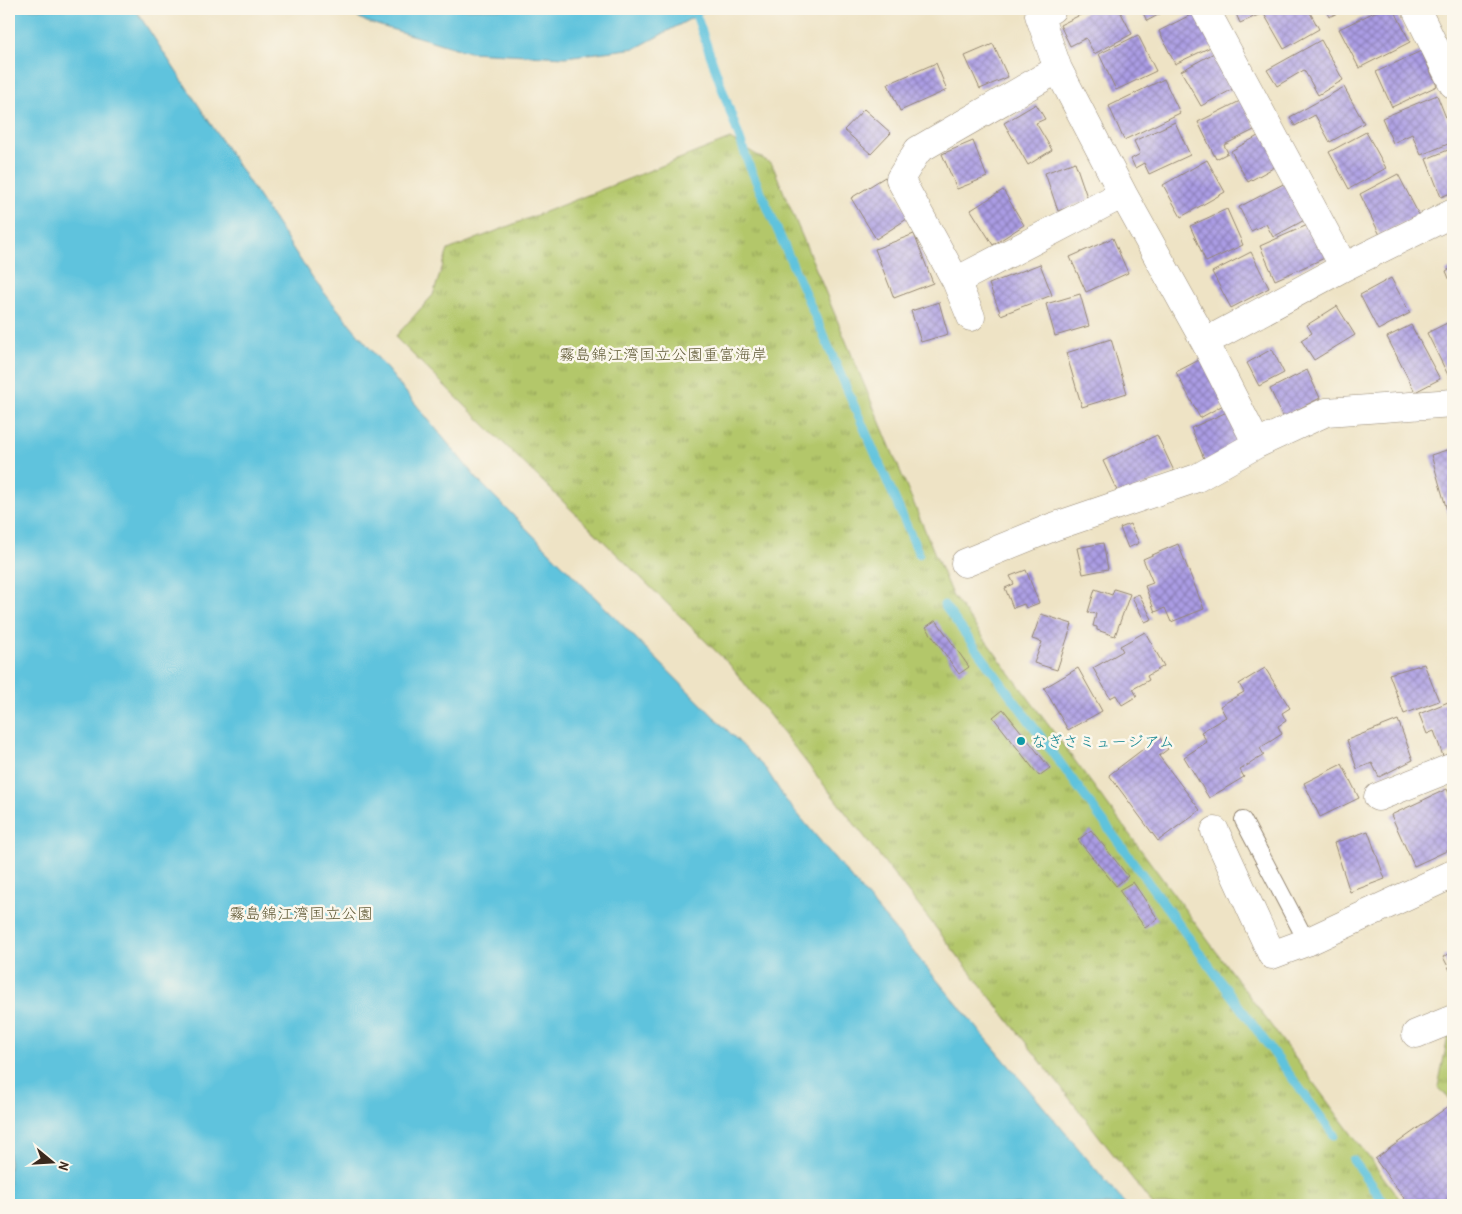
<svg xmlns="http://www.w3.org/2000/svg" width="1462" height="1214" font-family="'Patrick Hand','Klee One',sans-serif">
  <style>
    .grass { fill: url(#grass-tufts); stroke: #777844 }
    .water { fill: #5fc3dd; stroke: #4d767e }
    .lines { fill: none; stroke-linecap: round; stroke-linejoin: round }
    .stream { stroke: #5fc3dd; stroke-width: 9 }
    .building { fill: url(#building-cross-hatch) }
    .lane-casing { stroke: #948672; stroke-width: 18 }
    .street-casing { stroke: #948672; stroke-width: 29 }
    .lane { stroke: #fff; stroke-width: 16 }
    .street { stroke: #fff; stroke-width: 28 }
    .culture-dot { fill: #0f9aa8; stroke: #fbf7ec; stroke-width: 2 }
    .labels { text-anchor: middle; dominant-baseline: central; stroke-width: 5; stroke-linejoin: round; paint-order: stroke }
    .park-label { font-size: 16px; fill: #5f5935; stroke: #fbf7ec }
    .culture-label { font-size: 16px; fill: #0d838f; stroke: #fbf7ec; text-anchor: start }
  </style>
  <defs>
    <pattern id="grass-tufts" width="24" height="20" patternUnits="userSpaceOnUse" patternTransform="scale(1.25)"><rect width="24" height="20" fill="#b3c76b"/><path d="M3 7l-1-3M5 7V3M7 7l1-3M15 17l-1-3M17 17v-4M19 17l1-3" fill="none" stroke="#93a257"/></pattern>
    <pattern id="building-cross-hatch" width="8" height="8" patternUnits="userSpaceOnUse" patternTransform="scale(1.25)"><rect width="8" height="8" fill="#aa9ce4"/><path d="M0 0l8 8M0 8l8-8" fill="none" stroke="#8c7fb8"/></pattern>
  </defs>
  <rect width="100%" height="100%" fill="#fbf7ec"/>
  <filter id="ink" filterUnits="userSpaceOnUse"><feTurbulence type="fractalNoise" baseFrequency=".02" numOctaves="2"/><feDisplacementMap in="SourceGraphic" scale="10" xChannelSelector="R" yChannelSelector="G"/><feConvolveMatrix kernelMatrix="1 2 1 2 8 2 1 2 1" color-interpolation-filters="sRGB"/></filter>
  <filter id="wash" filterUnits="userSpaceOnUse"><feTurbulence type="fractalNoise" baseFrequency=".0096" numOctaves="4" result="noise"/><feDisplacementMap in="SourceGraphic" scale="20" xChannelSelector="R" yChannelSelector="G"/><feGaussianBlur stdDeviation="1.12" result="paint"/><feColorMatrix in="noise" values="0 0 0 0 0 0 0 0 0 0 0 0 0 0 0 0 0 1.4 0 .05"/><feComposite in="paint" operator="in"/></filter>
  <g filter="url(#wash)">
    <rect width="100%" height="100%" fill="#eee3c5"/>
    <path class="grass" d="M730,139L772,164L952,595L1404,1205H1153L730,665L395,337L433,295L448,250Z
      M1453,1036V1102L1438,1087L1448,1037Z"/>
    <path class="water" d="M9,9H135L313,279L478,480L766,769L785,799L1126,1205H9Z
      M343,9H709L636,48L565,57L469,52L367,22Z"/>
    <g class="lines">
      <path class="stream" d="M694,9L749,165L919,554
        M944,605L1334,1135
        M1353,1160L1386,1205"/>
    </g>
    <g id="blocks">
      <path class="building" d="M1092,9H1119L1132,34L1094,54L1086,38L1070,46L1060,25Z
        M1141,9H1169L1147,21Z
        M1202,9L1219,43L1175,64L1159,31Z
        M1234,9H1261L1263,13L1240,23Z
        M1273,9H1308L1319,29L1284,49L1264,14Z
        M1325,9H1346L1329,17Z
        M1381,9H1394L1410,42L1359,68L1339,29Z
        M1138,35L1156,71L1116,90L1099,54Z
        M1321,40L1343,80L1318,95L1304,70L1277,86L1267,70Z
        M993,44L1008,77L980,89L965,56Z
        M1421,51L1437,86L1392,107L1376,72Z
        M1214,53L1233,89L1201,106L1181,71Z
        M936,63L947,90L900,111L888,84Z
        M1164,79L1180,113L1124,140L1109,106Z
        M1344,87L1364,123L1330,142L1315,115L1295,126L1290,117Z
        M1437,95L1453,135V142L1421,155L1412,134L1393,143L1382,118Z
        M1242,100L1256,129L1224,145L1228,153L1216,159L1198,122Z
        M1036,104L1045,119L1036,123L1052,150L1028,165L1004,123Z
        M864,109L891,133L871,154L844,130Z
        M1175,122L1190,155L1149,174L1144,163L1135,168L1131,159L1140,154L1134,141Z
        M1265,132L1282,163L1248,182L1231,151Z
        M1366,132L1386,168L1349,189L1329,152Z
        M973,141L987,177L957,189L942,154Z
        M1453,148V192L1441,197L1426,159Z
        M1207,160L1225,192L1181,217L1163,185Z
        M1075,162L1088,200L1058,211L1045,173Z
        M1398,174L1419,215L1380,235L1360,194Z
        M885,177L910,217L876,239L851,198Z
        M1293,179L1312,216L1273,237L1266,224L1251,231L1239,207Z
        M1003,190L1024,225L993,245L971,210Z
        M1227,209L1243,245L1206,262L1190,226Z
        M1312,223L1327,257L1275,280L1260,246Z
        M914,234L933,283L894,298L875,249Z
        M1113,238L1128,273L1086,292L1070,257Z
        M1251,252L1269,288L1231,308L1212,272Z
        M1040,264L1052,295L1001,315L989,284Z
        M1453,267V288L1446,271Z
        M1391,278L1410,313L1378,330L1360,295Z
        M1080,294L1089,326L1055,336L1046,304Z
        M939,302L948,334L921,342L911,311Z
        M1337,306L1355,335L1314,360L1301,340L1312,333L1307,325Z
        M1453,320V383H1452L1427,333Z
        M1411,325L1440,379L1415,392L1387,337Z
        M1111,339L1127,393L1082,407L1066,353Z
        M1272,349L1284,373L1259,386L1247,363Z
        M1201,359L1225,404L1200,418L1176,372Z
        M1307,370L1320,398L1283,417L1270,389Z
        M1227,412L1242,445L1205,461L1191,428Z
        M1157,435L1174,471L1120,497L1103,461Z
        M1453,448V531L1431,455Z
        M1130,524L1139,543L1128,548L1120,528Z
        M1103,543L1108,569L1083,574L1077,548Z
        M1178,544L1204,609L1171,622L1165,608L1155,612L1145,586L1153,583L1143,559Z
        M1026,570L1039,603L1026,608L1024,604L1013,608L1005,588L1014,584L1010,576Z
        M1095,589L1112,595L1114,589L1130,594L1115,636L1097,630V627L1093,626L1096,614L1088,612Z
        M1139,594L1152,619L1145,622L1132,597Z
        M1041,614L1072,624L1057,670L1034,663L1042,642L1032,639Z
        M936,620L969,667L959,674L926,627Z
        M1145,632L1164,666L1147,676L1149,680L1133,689L1137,696L1122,705L1116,695L1110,698L1093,668L1123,651L1120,646Z
        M1424,664L1439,701L1404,714L1389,674Z
        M1078,668L1102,711L1068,730L1044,688Z
        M1265,668L1290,708L1282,713L1286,721L1278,726L1282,734L1260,748L1264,755L1240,770L1244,777L1209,798L1184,757L1207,742L1201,732L1226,717L1220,706L1244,692L1239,684Z
        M1453,700V752L1443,756L1434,731L1427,734L1419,714Z
        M1003,709L1050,768L1039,776L993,717Z
        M1398,720L1413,760L1379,777L1372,763L1357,769L1347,740Z
        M1159,737L1168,749L1159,756L1200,810L1158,841L1109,775Z
        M1342,764L1359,798L1320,817L1304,783Z
        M1447,789L1453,803V848L1414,866L1391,815Z
        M1091,830L1128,876L1116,886L1078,840Z
        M1368,831L1385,879L1350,892L1334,843Z
        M1133,882L1158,919L1145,928L1119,890Z
        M1453,952V976L1443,957Z
        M1453,1103V1205H1409L1375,1159Z"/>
    </g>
  </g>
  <g filter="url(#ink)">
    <use href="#blocks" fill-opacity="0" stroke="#948672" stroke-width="1"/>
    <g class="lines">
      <defs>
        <path id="lane" d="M1243,820L1307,942"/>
        <path id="street" d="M1052,9L1039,15L1058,69L1123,194L1205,342L1257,444
          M1205,9L1344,267
          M1416,9L1453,84
          M1058,69L918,150L900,179L956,281L1123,194
          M956,281L971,317
          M1205,342L1344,267L1453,213
          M965,563L1053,527L1197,478L1257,444L1326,412L1453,403
          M1378,797L1453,767
          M1215,831L1272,955L1307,942L1453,874
          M1416,1034L1453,1019"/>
      </defs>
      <use href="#lane" class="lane-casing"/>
      <use href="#street" class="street-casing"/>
      <use href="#lane" class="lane"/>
      <use href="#street" class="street"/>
    </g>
  </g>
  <circle class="culture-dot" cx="1021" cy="741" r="5"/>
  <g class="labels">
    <g class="park-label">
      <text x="663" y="354">霧島錦江湾国立公園重富海岸</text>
      <text x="301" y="913">霧島錦江湾国立公園</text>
    </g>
    <g class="culture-label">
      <text x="1031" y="741">なぎさミュージアム</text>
    </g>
  </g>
  <rect width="1462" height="1214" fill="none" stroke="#fbf7ec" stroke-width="30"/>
  <g transform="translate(52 1162) rotate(108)" stroke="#fbf7ec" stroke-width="4" paint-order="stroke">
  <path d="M0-4L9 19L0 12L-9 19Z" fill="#3b2a1e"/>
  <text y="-8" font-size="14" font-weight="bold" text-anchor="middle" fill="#3b2a1e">N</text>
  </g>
</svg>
